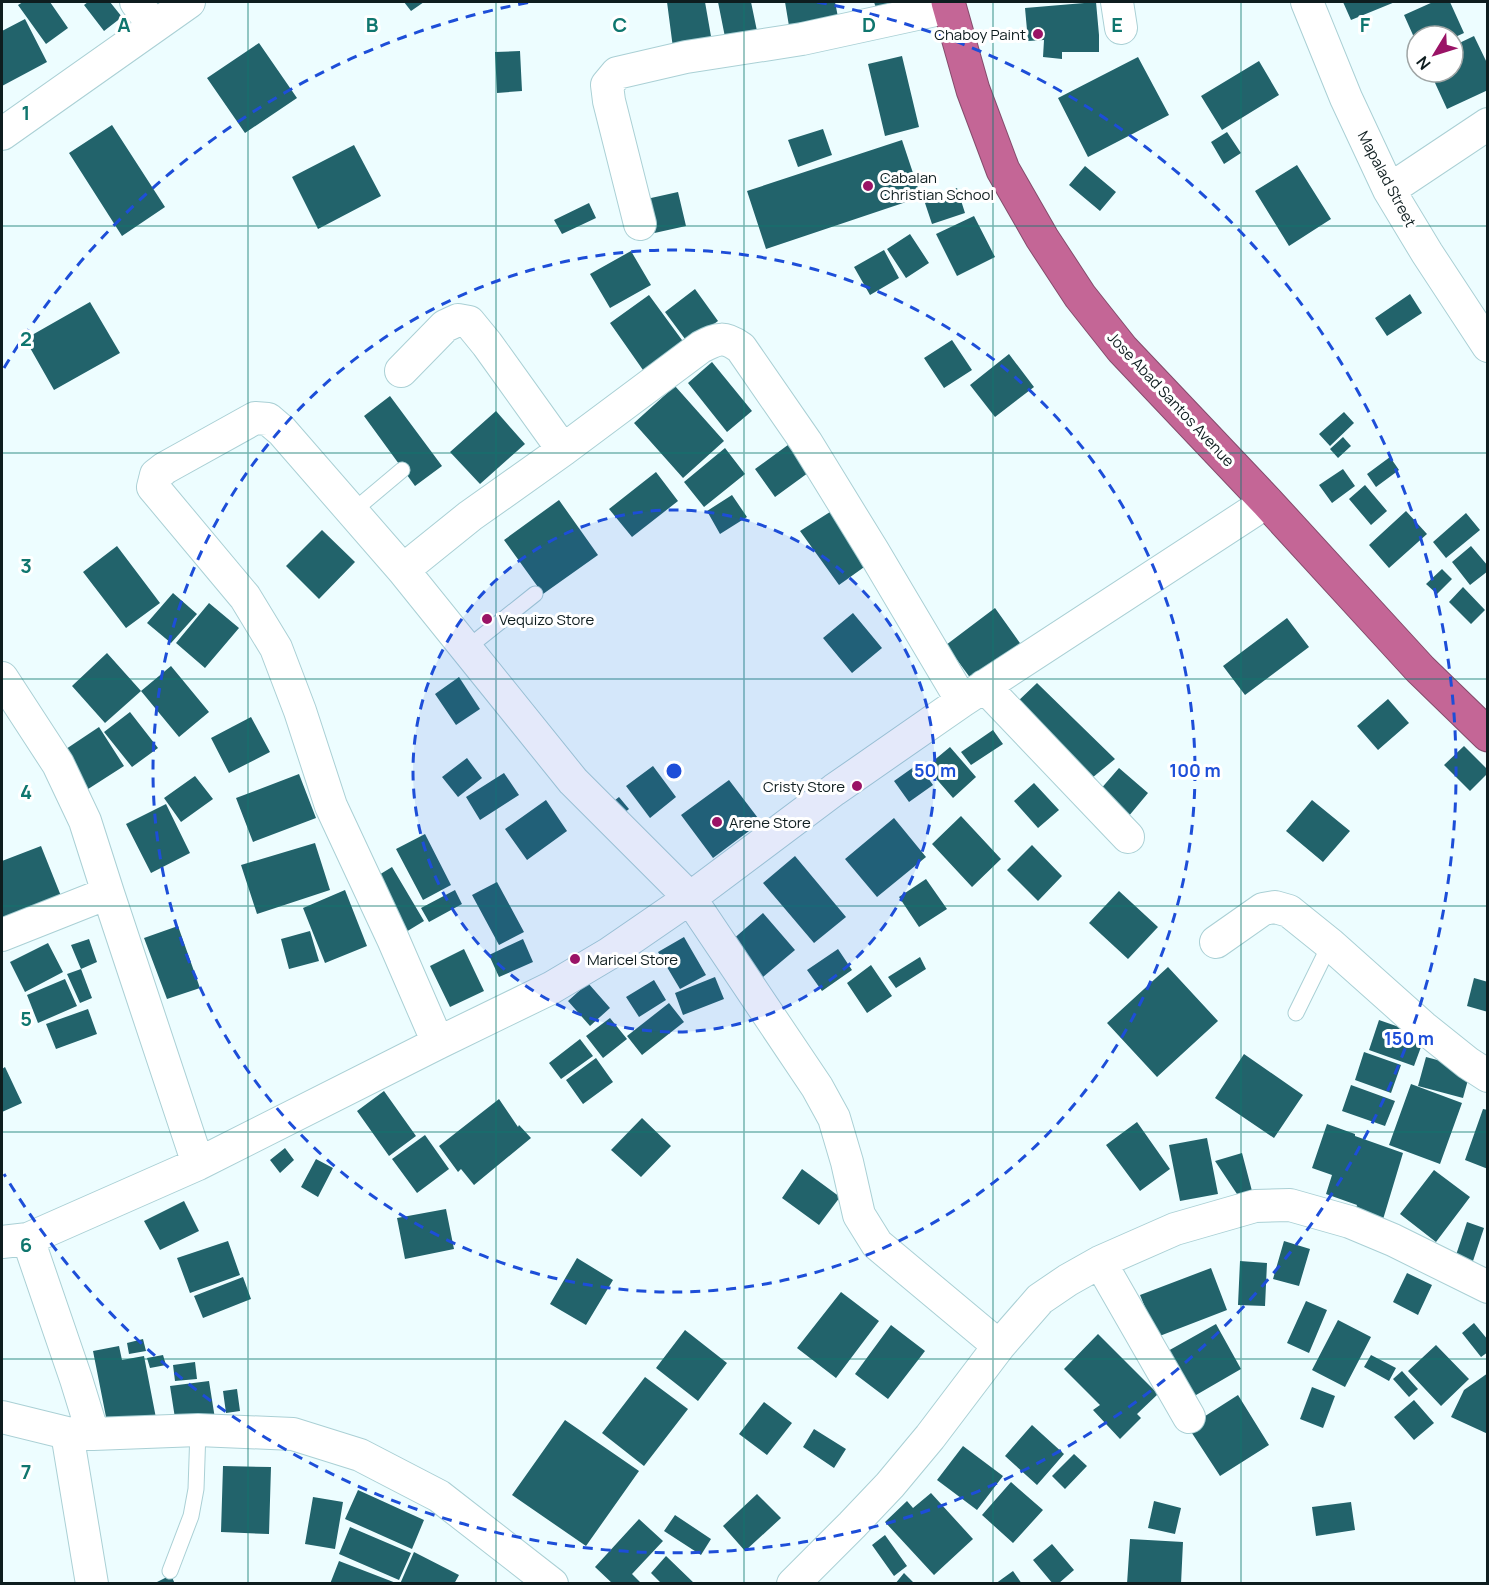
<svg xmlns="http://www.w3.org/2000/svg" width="1489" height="1585" font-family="Manrope,sans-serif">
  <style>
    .building { fill: #22636b }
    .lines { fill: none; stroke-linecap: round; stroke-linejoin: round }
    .lane-casing { stroke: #aad0d5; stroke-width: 17 }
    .street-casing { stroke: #aad0d5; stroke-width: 34 }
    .highway-casing { stroke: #844c6c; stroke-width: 35 }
    .lane { stroke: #fff; stroke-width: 15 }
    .street { stroke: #fff; stroke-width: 32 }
    .highway { stroke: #c46696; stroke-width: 33 }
    .grid { fill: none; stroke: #0f766e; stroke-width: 1.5; stroke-opacity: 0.55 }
    .ring { fill: none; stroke: #1d4ed8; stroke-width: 3; stroke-dasharray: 10 8 }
    .poi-dot { fill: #9a1366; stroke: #fff; stroke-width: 2 }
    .labels { text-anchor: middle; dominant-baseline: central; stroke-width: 6; stroke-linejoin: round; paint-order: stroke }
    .poi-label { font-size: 15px; fill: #0e1d1f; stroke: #fff; text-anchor: start }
    .street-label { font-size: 15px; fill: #0e1d1f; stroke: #fff }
    .grid-label { font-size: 20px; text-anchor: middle; font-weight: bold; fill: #0f766e; stroke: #fff; stroke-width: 6; stroke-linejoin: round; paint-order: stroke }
    .centre { fill: #1d4ed8; stroke: #fff; stroke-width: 3 }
    .ring-label { font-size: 18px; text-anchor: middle; font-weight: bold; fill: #1d4ed8; stroke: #fff; stroke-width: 6; stroke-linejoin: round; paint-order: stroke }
  </style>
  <rect width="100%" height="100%" fill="#edfdff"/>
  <path class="building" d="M23,2H50L68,28L46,44L18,5Z
    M88,2H110L122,17L104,31L84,5Z
    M404,2H424L411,11Z
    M667,2H705L712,42L673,48Z
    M718,2H751L757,31L725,37Z
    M785,2H835L838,17L789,26Z
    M874,2H899L902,9L879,17Z
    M1096,2L1099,35V52H1062V59L1043,57L1044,40L1028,41L1025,8Z
    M1343,2H1395L1351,20Z
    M1433,2H1450L1464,33L1453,38V36H1417V44L1404,15Z
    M25,19L47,62L2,86V31Z
    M1474,36L1488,65V90L1447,109L1430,72H1453V46Z
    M259,43L297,98L245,133L207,78Z
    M520,51L522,91L497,93L495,52Z
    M902,56L919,127L885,136L868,64Z
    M1138,57L1169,115L1088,157L1058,98Z
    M1259,61L1279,95L1222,130L1201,96Z
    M112,125L165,207L122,236L69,153Z
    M823,129L832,155L798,167L788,140Z
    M1227,132L1241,153L1224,164L1211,142Z
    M902,140L921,197L766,249L747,191Z
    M354,145L381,196L318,229L292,177Z
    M1297,165L1331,219L1289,246L1255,191Z
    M1085,166L1116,192L1100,211L1069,185Z
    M957,188L965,213L932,224L924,200Z
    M678,192L686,226L650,234L642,200Z
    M589,203L596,218L562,234L554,220Z
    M974,216L995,257L957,276L936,234Z
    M910,234L929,263L906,278L887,249Z
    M884,250L899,278L870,295L854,267Z
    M631,251L651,285L610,308L590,274Z
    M695,289L718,321L688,343L665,312Z
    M1410,294L1422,313L1387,336L1375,318Z
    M649,295L690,351L650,380L610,323Z
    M90,302L120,353L54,390L25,339Z
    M952,340L972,370L944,388L924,358Z
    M1009,354L1034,387L995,417L970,385Z
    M712,362L752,411L727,432L688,383Z
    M675,386L724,441L683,478L634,423Z
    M390,396L442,466L415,486L364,416Z
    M496,411L525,444L480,484L450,452Z
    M1344,412L1354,423L1330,446L1319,434Z
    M1343,437L1351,446L1338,458L1330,449Z
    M792,442L812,470L775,497L755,469Z
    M725,448L745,474L704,507L684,482Z
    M1390,457L1399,470L1376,487L1367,474Z
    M1343,469L1355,486L1332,503L1319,485Z
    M656,472L678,501L632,537L609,509Z
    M1365,485L1387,511L1371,525L1349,499Z
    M732,495L747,517L720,534L707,511Z
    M559,500L598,555L543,594L504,540Z
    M1406,511L1427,534L1389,568L1369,545Z
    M830,512L867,565L839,585L800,531Z
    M1466,513L1480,530L1446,558L1433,542Z
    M322,530L355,562L319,599L286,566Z
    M117,546L160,603L126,628L83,572Z
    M1471,546L1488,566V571L1470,585L1452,562Z
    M1442,569L1452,579L1437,594L1426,584Z
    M1463,587L1485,610L1471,624L1449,602Z
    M173,593L197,614L171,643L147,623Z
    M209,603L239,628L205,668L176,643Z
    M995,608L1027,653L977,687L946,645Z
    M853,613L882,648L852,673L823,638Z
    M1287,618L1309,647L1245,695L1223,666Z
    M107,653L141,691L105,723L72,686Z
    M171,666L209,712L179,737L141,691Z
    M459,677L480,709L456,725L435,694Z
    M1037,683L1115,759L1092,778L1015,704Z
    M1388,699L1409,723L1378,750L1357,726Z
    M130,712L158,748L132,767L104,732Z
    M251,717L270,752L229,773L211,738Z
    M99,727L124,766L85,791L60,753Z
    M993,730L1003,744L971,765L961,752Z
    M1464,746L1488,770V773L1470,791L1444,765Z
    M950,747L976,777L953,798L926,767Z
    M467,758L482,778L458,797L442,777Z
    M918,764L933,785L909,802L894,781Z
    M653,766L676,797L650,818L626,786Z
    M1119,768L1148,793L1128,817L1099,791Z
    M504,773L519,795L480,820L466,797Z
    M299,774L316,818L253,842L236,798Z
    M195,776L213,799L181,822L164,798Z
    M729,780L761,822L713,858L681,815Z
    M1034,783L1059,810L1038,828L1014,801Z
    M619,797L629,809L619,817L610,804Z
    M546,800L567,831L527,860L505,829Z
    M1312,800L1350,831L1323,862L1286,831Z
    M166,804L190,853L151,873L126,824Z
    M961,816L1001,859L972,887L932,844Z
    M894,818L926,857L877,897L845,859Z
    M425,834L451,885L423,900L396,849Z
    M315,843L330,890L257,914L241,865Z
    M1032,845L1062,876L1038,901L1007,870Z
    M41,846L61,896L2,919V861Z
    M795,856L846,917L814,943L763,883Z
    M392,867L424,921L401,935L369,881Z
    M926,879L947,909L919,927L899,897Z
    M497,882L524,932L499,945L472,895Z
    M345,890L367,946L325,963L303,908Z
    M455,890L462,904L429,922L421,908Z
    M1119,891L1158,927L1128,959L1089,923Z
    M763,913L795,950L763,977L731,941Z
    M178,926L200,988L167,999L144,938Z
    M310,931L319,961L289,969L281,939Z
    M684,937L706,975L680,989L658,952Z
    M89,939L97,962L81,969L92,998L80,1003L67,974L81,969L71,945Z
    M523,939L533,962L499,977L489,955Z
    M48,943L63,972L25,992L10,962Z
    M464,949L484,991L450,1007L430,966Z
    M838,949L852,970L822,991L807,970Z
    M920,957L926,969L896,988L888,977Z
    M871,965L892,996L867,1013L847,983Z
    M1168,967L1218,1021L1157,1077L1107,1023Z
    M715,977L724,999L683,1015L675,993Z
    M1474,978L1488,982V1012L1467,1006Z
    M65,979L77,1006L38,1023L27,995Z
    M654,980L666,1000L639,1017L626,997Z
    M588,983L610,1008L590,1026L568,1001Z
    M669,1003L684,1022L642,1055L627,1036Z
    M88,1009L97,1034L56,1049L46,1024Z
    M610,1018L627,1039L603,1058L586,1036Z
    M1379,1020L1425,1036L1414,1066L1369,1050Z
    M580,1039L593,1056L561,1079L549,1063Z
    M1364,1052L1401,1065L1391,1093L1355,1080Z
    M1244,1054L1303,1095L1274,1138L1215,1098Z
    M1426,1057L1471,1069L1463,1098L1418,1086Z
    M596,1058L613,1082L583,1104L566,1080Z
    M5,1067L22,1103L2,1112V1069Z
    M1411,1084L1462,1103L1440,1164L1389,1145Z
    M1351,1085L1395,1101L1385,1126L1342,1111Z
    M384,1091L416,1136L389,1156L357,1111Z
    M499,1099L518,1127L519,1125L531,1138L474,1185L461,1169L458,1172L439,1146Z
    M1483,1109L1488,1110V1169L1465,1160Z
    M642,1118L671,1146L641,1177L611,1150Z
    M1137,1122L1170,1169L1140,1191L1106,1145Z
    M1327,1124L1355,1134V1136L1403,1153L1381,1226L1353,1218L1357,1205L1326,1194L1332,1175L1312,1168Z
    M425,1135L449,1169L417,1193L392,1159Z
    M1207,1138L1218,1194L1180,1201L1169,1145Z
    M285,1148L294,1160L280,1173L270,1160Z
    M1242,1153L1252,1191L1241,1200L1215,1161Z
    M316,1159L333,1168L318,1197L301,1187Z
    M802,1169L840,1197L819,1225L782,1198Z
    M1434,1170L1470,1197L1436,1242L1400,1214Z
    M184,1201L199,1231L160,1250L144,1221Z
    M446,1209L454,1249L405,1259L397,1218Z
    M1467,1222L1484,1228L1472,1264L1455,1258Z
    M228,1241L240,1275L190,1293L177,1258Z
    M1284,1241L1310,1249L1299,1286L1273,1279Z
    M577,1258L613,1280L586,1325L550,1304Z
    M1240,1261L1267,1263L1265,1306L1238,1305Z
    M1211,1268L1227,1310L1157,1337L1140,1295Z
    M1407,1273L1432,1285L1418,1315L1393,1302Z
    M243,1277L251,1299L203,1318L194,1296Z
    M841,1292L879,1321L836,1378L797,1348Z
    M1306,1301L1327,1310L1309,1353L1287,1343Z
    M1338,1320L1371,1337L1345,1387L1312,1370Z
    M1474,1323L1488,1340V1352L1481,1357L1462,1333Z
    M1216,1324L1241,1369L1184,1402L1159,1356Z
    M891,1325L925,1351L888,1399L855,1374Z
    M685,1330L727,1363L698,1401L656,1368Z
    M1098,1334L1158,1394L1137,1414L1141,1418L1120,1439L1093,1410L1100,1405L1064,1369Z
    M143,1339L146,1351L129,1354L127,1343Z
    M1436,1345L1469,1379L1441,1406L1408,1371Z
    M119,1346L122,1360L144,1356L156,1418L108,1427L93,1351Z
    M163,1355L166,1365L150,1368L147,1358Z
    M1371,1355L1396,1368L1389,1381L1364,1367Z
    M195,1362L197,1379L175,1381L173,1365Z
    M1402,1371L1418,1389L1409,1397L1393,1379Z
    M1488,1373V1434L1451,1417L1464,1390Z
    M645,1377L688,1409L644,1466L602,1433Z
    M209,1381L216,1425L177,1431L170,1386Z
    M1312,1387L1335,1396L1323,1428L1300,1419Z
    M237,1389L240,1411L226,1413L223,1391Z
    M1238,1395L1269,1445L1220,1476L1188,1427Z
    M1414,1400L1434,1423L1414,1440L1394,1417Z
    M764,1402L792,1423L767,1455L739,1434Z
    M565,1420L639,1471L586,1546L512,1495Z
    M1032,1425L1064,1454L1037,1485L1005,1456Z
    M814,1429L846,1449L834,1468L803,1447Z
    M963,1446L1003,1476L977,1510L937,1480Z
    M1074,1454L1087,1466L1065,1489L1052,1476Z
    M223,1466L271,1467L269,1534L221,1532Z
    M1011,1482L1043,1510L1013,1543L982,1515Z
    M358,1490L424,1520L412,1549L345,1519Z
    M931,1493L973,1539L934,1575L885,1522L907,1501L913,1508Z
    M757,1494L781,1518L745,1551L723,1526Z
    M313,1497L343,1502L335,1549L305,1544Z
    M1154,1501L1181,1508L1175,1534L1148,1528Z
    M1351,1502L1355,1530L1316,1536L1312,1507Z
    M675,1515L711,1539L701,1555L664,1531Z
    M639,1519L663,1541L632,1574L642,1584H613L595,1567Z
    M350,1527L411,1553L399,1580L339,1554Z
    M885,1535L907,1566L894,1576L872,1545Z
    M1130,1539L1183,1542L1181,1584H1127Z
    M1052,1544L1074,1570L1058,1584H1053L1033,1560Z
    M414,1552L459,1575L454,1584H400Z
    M666,1556L695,1584H662L651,1573Z
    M339,1561L396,1583V1584H330Z
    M1013,1571L1022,1584H995Z
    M904,1573L915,1584H895Z
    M171,1575L175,1584H153Z"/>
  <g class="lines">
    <defs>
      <path id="lane" d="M352,512L402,470
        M466,649L535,594
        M1296,1013L1330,944
        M170,1571L191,1516L196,1489L198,1430"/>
      <path id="street" d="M136,2L153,25
        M1117,2L1121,28
        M1307,2L1346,98L1389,190L1427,253L1488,346
        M2,134L189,2
        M1389,190L1488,124
        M640,224L609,101L607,85L617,73L686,57L802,39L949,7
        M401,371L445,326L458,320L469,322L487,344L563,450
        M403,570L470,516L563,450L701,347C719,338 724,336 741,348L806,442L873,551L962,701
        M2,678L58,764L85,821L108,893L198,1164L438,1043L551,988L610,953L690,898L834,790L962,701L1267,502
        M984,686L1128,837
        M2,935L108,893
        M1216,942L1263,909L1275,907L1289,911L1330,944L1423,1027L1468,1063L1488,1076
        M438,1043L393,939L331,806L300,711L276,648L245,597L153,487L156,475L165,468L255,418L268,419L282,431L403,570L573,781L690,898L817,1087L834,1118L847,1162L859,1215L877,1244L999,1346
        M28,1239L76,1379L93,1434
        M2,1242L28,1239L198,1164
        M1100,1262L1189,1417
        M2,1417L67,1433L93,1434L198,1430L293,1434L360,1455L439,1496L552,1584
        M67,1433L92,1584
        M793,1584L852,1525L890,1485L930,1437L999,1346L1040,1299L1068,1280L1100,1262L1175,1229L1255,1206L1290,1205L1350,1222L1393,1240L1488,1287"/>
      <path id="highway" d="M948,2L973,90L1003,170L1042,238L1080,296L1122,349L1267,502L1420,669L1488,735"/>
    </defs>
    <use href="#lane" class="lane-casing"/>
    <use href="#street" class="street-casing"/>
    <use href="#highway" class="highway-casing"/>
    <use href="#lane" class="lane"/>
    <use href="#street" class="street"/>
    <use href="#highway" class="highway"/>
  </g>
  <path class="grid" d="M248,2V1584M496,2V1584M744,2V1584M993,2V1584M1241,2V1584M2,226H1488M2,453H1488M2,679H1488M2,906H1488M2,1132H1488M2,1359H1488"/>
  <circle cx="674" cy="771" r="261" fill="#1d4ed8" fill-opacity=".12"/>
  <g class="ring">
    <circle cx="674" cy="771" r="261"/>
    <circle cx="674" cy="771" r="521"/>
    <path d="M4 368A782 782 0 0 1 531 2M817 2A782 782 0 1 1 4 1174"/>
  </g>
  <g class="poi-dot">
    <circle cx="1038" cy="34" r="6"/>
    <circle cx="868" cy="186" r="6"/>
    <circle cx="487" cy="619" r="6"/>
    <circle cx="857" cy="786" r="6"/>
    <circle cx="717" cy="822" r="6"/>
    <circle cx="575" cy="959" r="6"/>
  </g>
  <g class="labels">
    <g class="poi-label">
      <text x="1026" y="34" text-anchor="end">Chaboy Paint</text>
      <text x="880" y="177">Cabalan<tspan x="880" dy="17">Christian School</tspan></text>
      <text x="499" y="619">Vequizo Store</text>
      <text x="845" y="786" text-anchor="end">Cristy Store</text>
      <text x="729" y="822">Arene Store</text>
      <text x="587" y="959">Maricel Store</text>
    </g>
    <g class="street-label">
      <text transform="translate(1387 179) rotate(62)">Mapalad Street</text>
      <text transform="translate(1171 399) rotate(47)">Jose Abad Santos Avenue</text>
    </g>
  </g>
  <g class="grid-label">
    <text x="124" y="32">A</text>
    <text x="372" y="32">B</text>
    <text x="620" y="32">C</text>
    <text x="869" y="32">D</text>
    <text x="1117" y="32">E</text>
    <text x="1365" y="32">F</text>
    <text x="26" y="120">1</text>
    <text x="26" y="346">2</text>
    <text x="26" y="573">3</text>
    <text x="26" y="799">4</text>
    <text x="26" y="1026">5</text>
    <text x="26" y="1252">6</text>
    <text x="26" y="1479">7</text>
  </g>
  <circle cx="674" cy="771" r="9" class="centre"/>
  <g class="ring-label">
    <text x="935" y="777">50 m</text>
    <text x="1195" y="777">100 m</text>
    <text x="1409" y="1045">150 m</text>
  </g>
  <rect width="1489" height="1585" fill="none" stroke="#0e1d1f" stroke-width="6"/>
  <g transform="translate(1435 54) rotate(232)"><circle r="28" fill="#ffffff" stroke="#9fa5a5" stroke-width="1.5"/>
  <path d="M0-4.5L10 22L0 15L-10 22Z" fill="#9a1366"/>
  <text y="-9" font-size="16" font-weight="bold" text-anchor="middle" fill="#0e1d1f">N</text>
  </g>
</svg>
